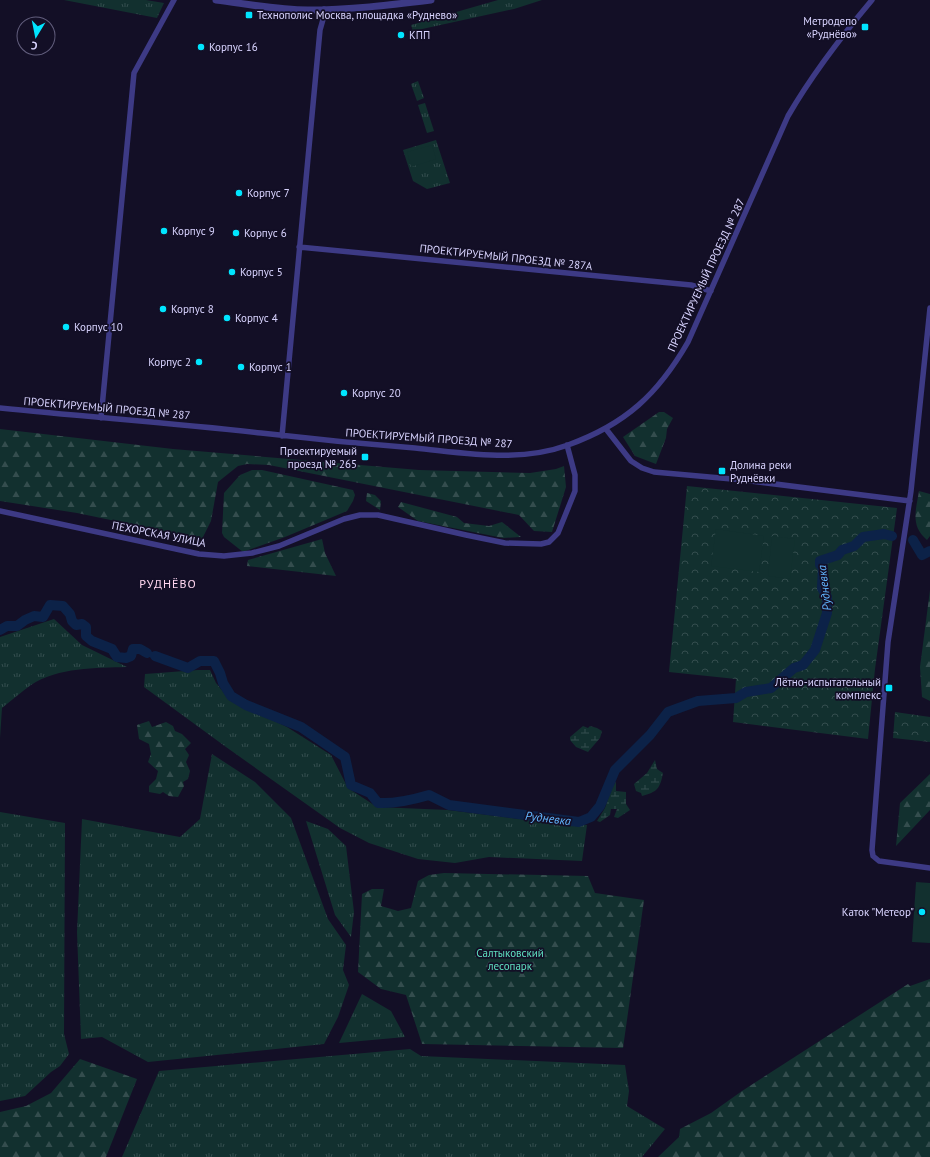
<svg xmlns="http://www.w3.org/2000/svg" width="930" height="1157" font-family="'PT Sans',sans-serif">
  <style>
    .grass { fill: url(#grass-tufts) }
    .forest { fill: url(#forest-firs) }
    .wetland { fill: url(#wetland-marsh) }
    .park { fill: url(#park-crowns) }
    .pitch { fill: #12302f }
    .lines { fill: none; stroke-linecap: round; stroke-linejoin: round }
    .river { stroke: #0c2248; stroke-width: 10 }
    .minor { stroke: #3d3a85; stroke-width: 5.5 }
    .tertiary { stroke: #3d3a85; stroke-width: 7 }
    .poi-dot { fill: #00e5ff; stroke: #130f26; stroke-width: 1.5 }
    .labels { text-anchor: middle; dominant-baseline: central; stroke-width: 3.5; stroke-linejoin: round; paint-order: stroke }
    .poi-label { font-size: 11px; fill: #d9d4ff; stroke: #130f26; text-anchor: start }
    .street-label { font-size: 11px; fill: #d9d4ff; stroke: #130f26 }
    .park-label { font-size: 11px; fill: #5fe0c0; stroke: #130f26 }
    .neighbourhood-label { font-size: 12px; letter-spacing: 1px; fill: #ffd6f0; stroke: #130f26 }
    .water-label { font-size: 12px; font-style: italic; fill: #62b6ff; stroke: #130f26 }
  </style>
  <defs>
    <pattern id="grass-tufts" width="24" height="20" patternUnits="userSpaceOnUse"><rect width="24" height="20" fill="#12302f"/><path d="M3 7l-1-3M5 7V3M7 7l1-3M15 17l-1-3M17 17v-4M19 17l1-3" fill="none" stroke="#344d4e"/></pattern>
    <pattern id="forest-firs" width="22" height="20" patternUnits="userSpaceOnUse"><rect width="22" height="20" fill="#12302f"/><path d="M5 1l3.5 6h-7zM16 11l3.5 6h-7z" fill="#344d4e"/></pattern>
    <pattern id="wetland-marsh" width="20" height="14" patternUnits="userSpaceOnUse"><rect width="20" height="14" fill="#12302f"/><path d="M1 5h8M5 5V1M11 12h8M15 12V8" fill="none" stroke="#344d4e"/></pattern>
    <pattern id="park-crowns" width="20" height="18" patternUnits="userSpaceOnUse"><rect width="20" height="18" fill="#12302f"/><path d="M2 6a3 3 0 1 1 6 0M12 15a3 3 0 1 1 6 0" fill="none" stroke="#344d4e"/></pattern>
  </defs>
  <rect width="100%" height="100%" fill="#130f26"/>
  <path class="grass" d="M64,0H146L164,3L157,18Z
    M498,0H542L514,9L413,31L411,25Z
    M418,81L424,98L417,101L411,84Z
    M425,103L434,131L427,133L418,105Z
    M436,140L450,183L427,189L413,181L403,150Z
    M54,619L82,645L127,667C95,668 59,667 31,685C21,692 12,700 2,708L0,738V637Z
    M198,670H210L216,683L230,700L287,727L331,755L348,788L377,807L448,810L559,824L587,825L582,861L489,857L455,863L418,859L369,843L340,828L226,747L144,687L145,674Z
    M212,754L255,782L291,818L328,919L346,945L343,970L349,985L338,1017L324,1044L148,1062L102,1037L81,1039L77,932L82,819L180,837L200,819Z
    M0,812L65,823L64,1034L69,1054L60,1066L51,1072L25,1096L0,1101Z
    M306,821L328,829L346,846L354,912L351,937L335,915Z
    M362,994L391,1011L405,1037L339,1043Z
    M410,1049L421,1056L625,1065L629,1091L627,1106L665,1129L642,1157H122L159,1071Z"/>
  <path class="forest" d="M659,412H664L673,418L667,429L666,438L656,464L635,456L623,437Z
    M0,429L173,449L419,470L530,473L556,469L564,466L566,487L552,532L534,531L519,515L269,465L247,464L238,466L218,482L211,521L202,539L77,513L0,501Z
    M252,470H262L353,490L355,495L353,501L347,511L285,537L243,552L224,537L222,533L224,493L240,475Z
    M919,491L930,494V536L927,540C910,526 916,510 919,491Z
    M367,493L375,495L381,501L380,510L366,501Z
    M401,502L457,517L464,523L489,526L502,522L521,537L503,538L418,521L398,507Z
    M322,539L325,553L336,576L247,566L248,560Z
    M930,590V701L922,697L920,667Z
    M149,721L152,727L166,722L173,726L175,731L182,734L191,743L185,749L189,755L186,762L190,771L188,779L183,782L184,786L178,797L169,796L163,792L160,794L149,792V786L156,779L158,771L148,762L151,754L149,744L139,739L137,725Z
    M930,774V810L896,846L900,803Z
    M444,873L588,876L595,893L644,900L623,1048L422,1044L406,995L381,989L358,972L362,894L372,889H384L381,906L398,911L411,908L418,881L429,875Z
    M930,979V1157H658L679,1137L680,1129L711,1113L742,1091L908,984L910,986Z
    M80,1059L137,1079L106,1157H0V1112L26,1106L51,1093Z"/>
  <path class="wetland" d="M583,726L588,728L590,726L597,728L602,731L600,738L588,752L576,747L570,740V737Z
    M655,760L657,769L663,773C660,789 657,792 642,796L641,793L636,791L634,784L647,773Z
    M616,782V791L626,792V804L630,810L618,818L614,817L617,809H611L610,815L600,822L597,821L605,808L612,787Z"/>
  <path class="park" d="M687,486L897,508L875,669L868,739L733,722L736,679L669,672Z
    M895,712L930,717V742L893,738Z"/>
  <path class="pitch" d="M432,145L436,159L411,167L407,152Z
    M716,529L764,536L759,572L711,566Z
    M772,536L795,539L790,579L768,576Z
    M916,882L930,883V943L912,942Z"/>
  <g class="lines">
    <path class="river" d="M913,540L922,555L930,551
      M0,630L7,626H17L25,620L34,616L43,617L50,605L63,606L70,614L72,621L76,625L82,624L86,627V636L92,641L112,649L117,657L126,658L131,656L133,649H140L147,653
      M155,656L188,668L200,661H214L220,673L223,683L231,696L246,705L301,727L345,757L351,785L370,793L378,803C396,804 412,800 429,795L449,805L579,822L591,817L600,806L615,770L650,735L668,712L698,701L736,698L746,692L771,688L794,668L803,665L815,650L827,613V597L822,588L823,567L820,565V561L838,555L842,550L854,546L863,537L884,534L892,536"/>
    <path class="minor" d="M299,247L691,285L711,291
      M930,308L911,491L888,642L872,850L873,856L879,861L930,868
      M0,408C87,417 174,423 261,433C312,439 363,444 415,448C466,453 519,463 568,445C626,424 658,394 688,342L788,116C813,73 840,38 872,0
      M101,418L134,73L174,0
      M606,429L631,461L642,468L654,472L743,480L910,501
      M282,436L320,30L324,16V9
      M0,511L199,554L224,556L252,553L279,546L344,519L360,515H378L466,535L505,543L541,544L549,542L558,533L575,491V475L567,445"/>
    <path class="tertiary" d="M216,0C247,4 277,10 308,10C349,10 390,5 431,0"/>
  </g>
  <g class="poi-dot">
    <rect x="245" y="11" width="8" height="8" rx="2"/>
    <rect x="861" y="23" width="8" height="8" rx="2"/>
    <circle cx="401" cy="35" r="4"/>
    <circle cx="201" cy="47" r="4"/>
    <circle cx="239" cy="193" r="4"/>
    <circle cx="164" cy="231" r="4"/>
    <circle cx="236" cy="233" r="4"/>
    <circle cx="232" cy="272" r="4"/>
    <circle cx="163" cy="309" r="4"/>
    <circle cx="227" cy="318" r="4"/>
    <circle cx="66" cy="327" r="4"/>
    <circle cx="199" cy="362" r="4"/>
    <circle cx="241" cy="367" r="4"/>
    <circle cx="344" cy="393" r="4"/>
    <rect x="361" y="453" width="8" height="8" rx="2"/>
    <rect x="718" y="467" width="8" height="8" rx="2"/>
    <rect x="885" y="684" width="8" height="8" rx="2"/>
    <circle cx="922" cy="912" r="4"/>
  </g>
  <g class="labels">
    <g class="poi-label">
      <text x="257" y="15">Технополис Москва, площадка «Руднево»</text>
      <text x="857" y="21" text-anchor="end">Метродепо<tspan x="857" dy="13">«Руднёво»</tspan></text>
      <text x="409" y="35">КПП</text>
      <text x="209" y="47">Корпус 16</text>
      <text x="247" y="193">Корпус 7</text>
      <text x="172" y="231">Корпус 9</text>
      <text x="244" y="233">Корпус 6</text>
      <text x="240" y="272">Корпус 5</text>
      <text x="171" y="309">Корпус 8</text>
      <text x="235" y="318">Корпус 4</text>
      <text x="74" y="327">Корпус 10</text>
      <text x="191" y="362" text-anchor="end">Корпус 2</text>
      <text x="249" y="367">Корпус 1</text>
      <text x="352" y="393">Корпус 20</text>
      <text x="357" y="451" text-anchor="end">Проектируемый<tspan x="357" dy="13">проезд № 265</tspan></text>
      <text x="730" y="465">Долина реки<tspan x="730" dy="13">Руднёвки</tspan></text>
      <text x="881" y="682" text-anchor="end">Лётно-испытательный<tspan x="881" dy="13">комплекс</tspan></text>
      <text x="914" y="912" text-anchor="end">Каток "Метеор"</text>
    </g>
    <g class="street-label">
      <text transform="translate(506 257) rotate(6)">ПРОЕКТИРУЕМЫЙ ПРОЕЗД № 287А</text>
      <text transform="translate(706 275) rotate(-65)">ПРОЕКТИРУЕМЫЙ ПРОЕЗД № 287</text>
      <text transform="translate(107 408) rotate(5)">ПРОЕКТИРУЕМЫЙ ПРОЕЗД № 287</text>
      <text transform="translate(429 438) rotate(4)">ПРОЕКТИРУЕМЫЙ ПРОЕЗД № 287</text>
      <text transform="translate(159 534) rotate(11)">ПЕХОРСКАЯ УЛИЦА</text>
    </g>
    <g class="park-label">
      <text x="510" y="953">Салтыковский<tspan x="510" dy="13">лесопарк</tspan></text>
    </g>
    <g class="neighbourhood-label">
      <text x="168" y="583">РУДНЁВО</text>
    </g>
    <g class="water-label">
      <text transform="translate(824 588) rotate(-97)">Рудневка</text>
      <text transform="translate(548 818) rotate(7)">Рудневка</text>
    </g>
  </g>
  <g transform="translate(36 36) rotate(190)"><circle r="19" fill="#130f26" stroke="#625e7d"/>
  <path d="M0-3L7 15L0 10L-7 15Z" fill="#00e5ff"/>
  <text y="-6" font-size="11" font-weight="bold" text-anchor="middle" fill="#d9d4ff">С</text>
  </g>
</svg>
